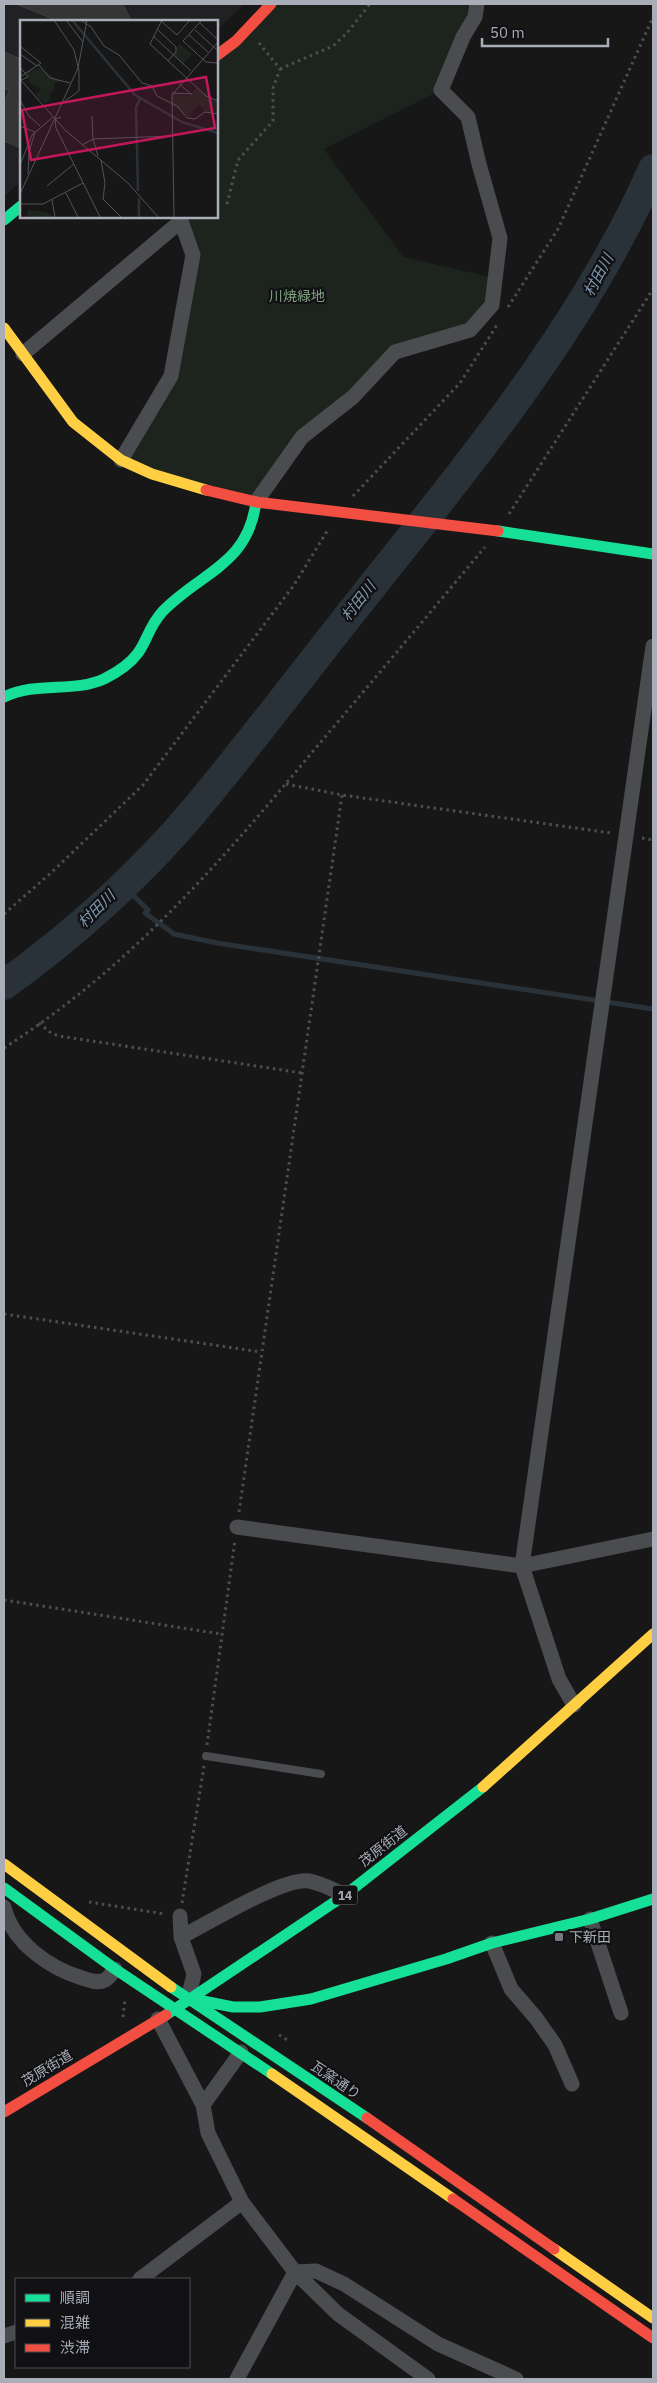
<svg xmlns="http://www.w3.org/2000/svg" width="657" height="2383" font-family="'IBM Plex Sans','Noto Sans JP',sans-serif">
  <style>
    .built { fill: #212123 }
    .green { fill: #1d241e }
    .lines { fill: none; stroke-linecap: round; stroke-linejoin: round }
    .stream { stroke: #2a3239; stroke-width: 5 }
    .river { stroke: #2a3239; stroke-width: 30 }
    .building { fill: #353536; stroke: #3f4043 }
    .path { stroke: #4d4e52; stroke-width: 3; stroke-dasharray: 2.5 4; stroke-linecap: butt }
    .lane { stroke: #4b4c50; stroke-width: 8 }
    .street { stroke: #4b4c50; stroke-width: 15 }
    .fast { stroke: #16e098; stroke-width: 11 }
    .slow { stroke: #ffcf43; stroke-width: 11 }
    .jam { stroke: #f24e42; stroke-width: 11 }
    .poi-dot { fill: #757880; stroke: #111113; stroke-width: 2 }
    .labels { text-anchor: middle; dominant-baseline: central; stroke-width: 4.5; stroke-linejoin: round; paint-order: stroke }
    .shield { fill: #111113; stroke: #7b7e86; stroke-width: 1 }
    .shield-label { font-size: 12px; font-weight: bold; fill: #a8adb8 }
    .park-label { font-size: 14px; fill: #7fa381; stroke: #111113 }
    .street-label { font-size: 14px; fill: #a8adb8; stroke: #111113 }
    .poi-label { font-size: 14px; fill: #a8adb8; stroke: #111113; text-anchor: start }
    .water-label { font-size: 15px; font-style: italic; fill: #7f9bb3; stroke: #111113 }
    .inset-river { fill: none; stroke: #2a3239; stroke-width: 2.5 }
    .inset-road { fill: none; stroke: #515357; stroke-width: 1 }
    .view { fill: #c2185b; fill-opacity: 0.15; stroke: #c2185b; stroke-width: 2.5 }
    .inset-edge { fill: none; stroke: #a8adb8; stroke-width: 2.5 }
  </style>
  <rect width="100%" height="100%" fill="#171717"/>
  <path class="built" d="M4,4H244L216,31V21H21V182L4,196Z"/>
  <path class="green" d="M271,4H476L441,90L324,149L403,257L495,278L492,305L470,330L395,352L302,437L256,502L121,460L171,376L193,255L177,216H216V54Z"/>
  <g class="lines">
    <path class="stream" d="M123,885L148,910L145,913L174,934L217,943L653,1009"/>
    <path class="river" d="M4,985C73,935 139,876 194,811C250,744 303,673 358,604C466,467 582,330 653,169"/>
  </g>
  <path class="building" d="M16,4H123L131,21H58Z
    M4,52L21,59V148L4,141V104L9,90L4,89Z"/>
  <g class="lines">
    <path class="path" d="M280,69L333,46L347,33L370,4
      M227,204L238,160L273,121V88L280,69L259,43
      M508,307L558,229L653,17
      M353,496L460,383L497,325
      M509,514L653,289
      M286,784L342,795L611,833
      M642,838L653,840
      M4,914L53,871L143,785L294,585L329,528
      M39,1023L51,1033L59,1036L302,1073
      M4,1048C129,968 220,863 314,750C371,683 428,615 485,547
      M4,1314L261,1352
      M239,1512L342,795
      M4,1600L221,1634
      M207,1745L235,1540
      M89,1902L165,1914
      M182,1903L204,1766
      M123,2017L125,1999
      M279,2035L289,2041"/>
    <path class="lane" d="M206,1756L321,1774"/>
    <path class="street" d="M23,354L181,221L193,255L171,376L121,460
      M256,502L302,437L353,397L395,352L470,330L492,305L500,238L479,164L468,117L441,90L463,37L475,17L477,4
      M237,1527L522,1566L653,1539
      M574,1705L559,1679L522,1566L653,646
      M4,1907C12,1942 49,1968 82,1978C89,1980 97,1984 105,1980C109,1978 112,1973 115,1969
      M180,1916L181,1937L194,1974L188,1999
      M590,1919L621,2013
      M181,1937C207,1924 283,1877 309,1881C321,1883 334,1890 345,1895
      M492,1943L511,1989L536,2018L555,2045L572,2084
      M158,2019L203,2105L208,2133L242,2202L295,2272L338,2314L428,2379
      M203,2105L241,2052
      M140,2279L242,2202
      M4,2336L16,2332
      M237,2379L295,2272L316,2271L344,2284L438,2344L516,2379"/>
    <path class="fast" d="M4,220L21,206
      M498,531L653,554
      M4,697C37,681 73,693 104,679C116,673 130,664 138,653C148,639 149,626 163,611C201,572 248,565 256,502
      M4,1888L115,1969L272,2074
      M171,1987L367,2118
      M198,2000L233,2007H260L311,1999L446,1959L492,1943L590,1919L653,1899
      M166,2015L345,1895L483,1787"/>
    <path class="slow" d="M4,328L73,422L121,460L152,474L206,490
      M483,1787L653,1634
      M4,1864L171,1987
      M272,2074L453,2199
      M554,2249L653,2318"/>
    <path class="jam" d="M216,56L236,41L271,4
      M206,490L256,502L498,531
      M4,2112L166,2015
      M367,2118L554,2249
      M453,2199L653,2338"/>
  </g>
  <rect class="poi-dot" x="554" y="1932" width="10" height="10" rx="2.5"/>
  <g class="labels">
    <rect class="shield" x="332.5" y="1885.5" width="25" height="19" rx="4"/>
    <g class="shield-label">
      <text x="345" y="1895">14</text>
    </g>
    <g class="park-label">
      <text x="297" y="296">川焼緑地</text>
    </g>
    <g class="street-label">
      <text transform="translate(383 1846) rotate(-38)">茂原街道</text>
      <text transform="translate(47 2068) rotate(-31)">茂原街道</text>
      <text transform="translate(336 2080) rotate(34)">瓦窯通り</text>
    </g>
    <g class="poi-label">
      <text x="569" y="1937">下新田</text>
    </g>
    <g class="water-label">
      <text transform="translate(598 275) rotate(-62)">村田川</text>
      <text transform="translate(358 601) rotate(-52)">村田川</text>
      <text transform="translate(96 909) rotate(-45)">村田川</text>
    </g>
  </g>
  <g transform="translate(20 20)">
    <rect width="198" height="198" fill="#171717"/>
    <path d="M159,24L172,34L163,44L154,35ZM20,48L41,62L34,63L35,68L29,74L31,80L25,84L16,75L21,68L10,64L7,55V51ZM177,68L197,81V94L185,92L179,84L172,92L171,99L151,84L152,73L169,76ZM8,190L26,192L34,197H7Z" fill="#1d241e"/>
    <path class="inset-river" d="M52,0L115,75L162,102L198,113M118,171L116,87L120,79M119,178V197"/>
    <path class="inset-road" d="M34,0L54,30L59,51V71L45,81M46,0L63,22M61,0L71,7L84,26L99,35L122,63L132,66L137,76L157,86L167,98L175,99L185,92L198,94M142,0L130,24L186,76L198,81M182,0L163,21L186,42L198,43M141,1L157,15L170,0M180,3L198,20M137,9L156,27V32L148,41M175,10L198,31M169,15L188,32M133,16L171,51M0,26L21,43L0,57M0,34L17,46M19,45L30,58L50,63M0,47L8,57L1,60M0,59L45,110L108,163L138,197M159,64L171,74M152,73L172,74M0,80L9,96L20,106M72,96L73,119L78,136M41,97L35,99L36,108L80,197M0,106L15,112L9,132L8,154M62,125L73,119L152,116M81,140L85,163L83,179L101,197M0,145L12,115L33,97M27,166L54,144M46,173L58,197M0,174L58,48L67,0M32,180L35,197M0,184H23L63,163M154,197L152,75L198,22"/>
    <path class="view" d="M186,57L195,108L11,140L2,90Z"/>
    <rect width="198" height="198" class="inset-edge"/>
  </g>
  <rect width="657" height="2383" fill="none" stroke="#a8adb8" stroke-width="10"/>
  <rect x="15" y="2278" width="175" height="90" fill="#111113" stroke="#4d4f55"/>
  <rect x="25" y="2294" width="25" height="8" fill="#16e098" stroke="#4d4f55"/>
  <text x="60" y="2303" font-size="15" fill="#a8adb8">順調</text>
  <rect x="25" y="2319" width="25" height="8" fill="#ffcf43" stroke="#4d4f55"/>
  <text x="60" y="2328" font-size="15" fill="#a8adb8">混雑</text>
  <rect x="25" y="2344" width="25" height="8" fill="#f24e42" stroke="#4d4f55"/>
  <text x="60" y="2353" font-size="15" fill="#a8adb8">渋滞</text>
  <path d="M482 38v8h126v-8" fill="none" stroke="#a8adb8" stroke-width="2.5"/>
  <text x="490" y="38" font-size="15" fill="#a8adb8" stroke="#111113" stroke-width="4" paint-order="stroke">50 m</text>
</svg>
